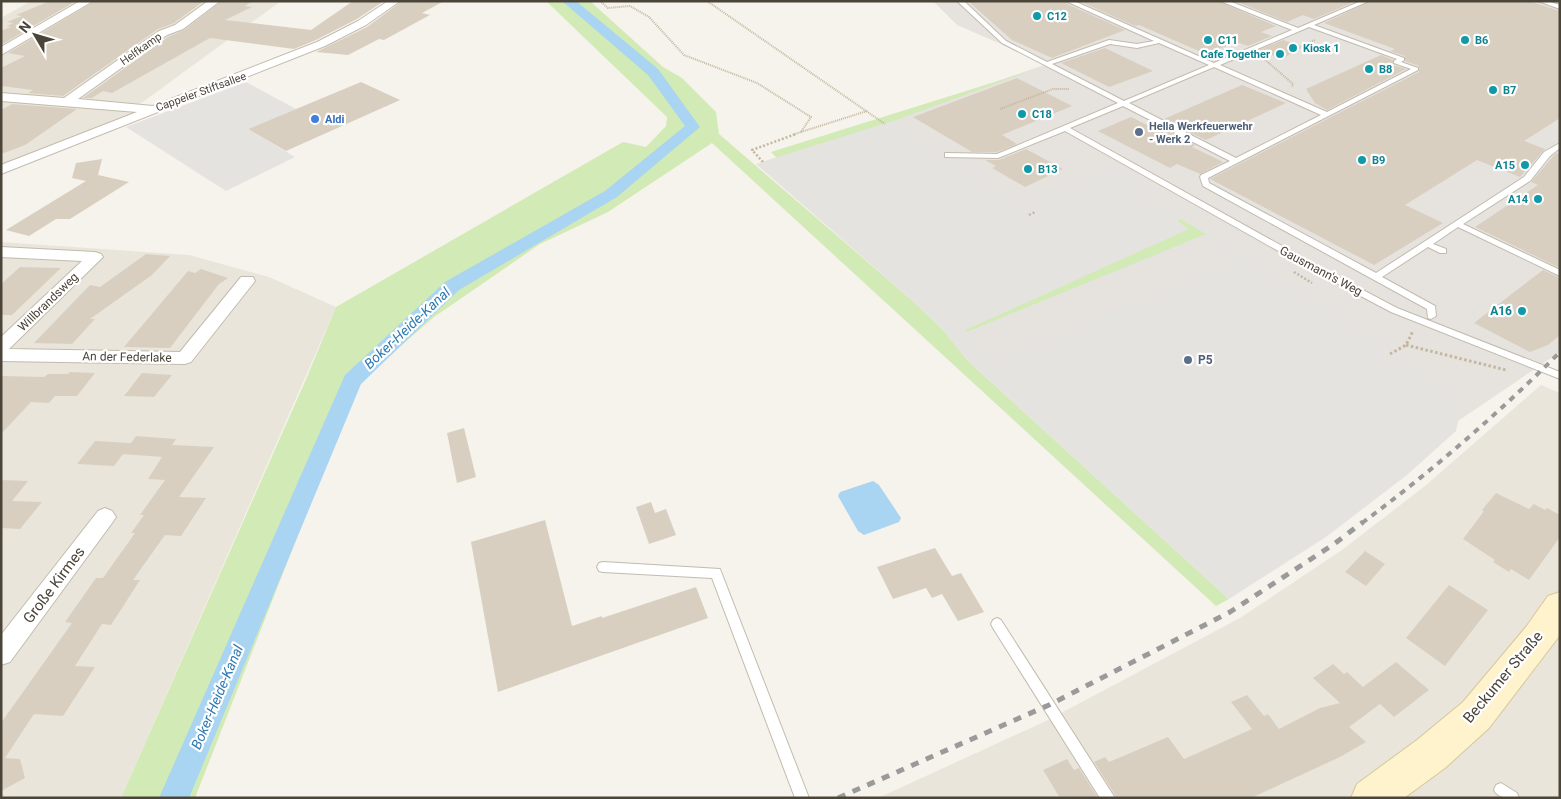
<svg xmlns="http://www.w3.org/2000/svg" width="1561" height="799" font-family="Roboto,sans-serif">
  <style>
    .residential { fill: #eae5da }
    .industrial { fill: #e6e2dd }
    .green { fill: #d2eab5 }
    .parking { fill: #e5e3e0; fill-rule: evenodd }
    .water { fill: #a9d4f2 }
    .lines { fill: none; stroke-linecap: round; stroke-linejoin: round }
    .canal { fill: #a9d4f2; fill-rule: evenodd }
    .building { fill: #d8cfc1 }
    .lane-casing { stroke: #c2bbae; stroke-width: 2 }
    .street-casing { stroke: #c2bbae; stroke-width: 2 }
    .secondary-casing { stroke: #d6c79b; stroke-width: 2 }
    .path-far2 { stroke: #c4b79f; stroke-width: 2; stroke-dasharray: 1 1; stroke-linecap: butt }
    .path-far1 { stroke: #c4b79f; stroke-width: 2.5; stroke-dasharray: 2 2; stroke-linecap: butt }
    .path { stroke: #c4b79f; stroke-width: 3; stroke-dasharray: 2.5 2.5; stroke-linecap: butt }
    .lane { fill: #fff; fill-rule: evenodd }
    .street { fill: #fff; fill-rule: evenodd }
    .secondary { fill: #fff3cd; fill-rule: evenodd }
    .rail-far1 { stroke: #9a9a9a; stroke-width: 4; stroke-dasharray: 6 6; stroke-linecap: butt }
    .rail { stroke: #9a9a9a; stroke-width: 5; stroke-dasharray: 8 8; stroke-linecap: butt }
    .culture-dot { fill: #0f9aa8; stroke: #fff; stroke-width: 2 }
    .shop-dot { fill: #3f7fe0; stroke: #fff; stroke-width: 2 }
    .service-dot { fill: #5c6f8a; stroke: #fff; stroke-width: 2 }
    .labels { text-anchor: middle; dominant-baseline: central; stroke-width: 4.5; stroke-linejoin: round; paint-order: stroke }
    .far-culture-label { font-size: 11px; font-weight: bold; fill: #0d838f; stroke: #fff; text-anchor: start }
    .far-street-label { font-size: 11px; fill: #4b4439; stroke: #fff }
    .far-shop-label { font-size: 11px; font-weight: bold; fill: #366cbe; stroke: #fff; text-anchor: start }
    .far-service-label { font-size: 11px; font-weight: bold; fill: #4e5e75; stroke: #fff; text-anchor: start }
    .street-label { font-size: 12px; fill: #4b4439; stroke: #fff }
    .culture-label { font-size: 12px; font-weight: bold; fill: #0d838f; stroke: #fff; text-anchor: end }
    .service-label { font-size: 12px; font-weight: bold; fill: #4e5e75; stroke: #fff; text-anchor: start }
    .water-label { font-size: 14px; font-style: italic; fill: #2e7ab2; stroke: #fff }
    .near-street-label { font-size: 15px; fill: #4b4439; stroke: #fff }
  </style>
  <rect width="100%" height="100%" fill="#f6f3ec"/>
  <path class="residential" d="M31,1H281L136,107L147,108L1,165V18Z
    M1,242L189,255L269,277L336,307L121,798H1Z
    M1541,385L1560,393V798H878L1046,721L1240,618L1342,550L1425,486Z"/>
  <path class="industrial" d="M933,1H1560V352L1223,580L763,162L1047,64L957,25Z"/>
  <path class="green" d="M546,1H590L663,67L682,78L716,112L719,134L914,302L945,332L968,361L1229,599L1216,606L712,143L608,212L540,244L434,317L357,384L195,798H121L307,377L336,307L623,142L646,147L666,126L667,117Z
    M1033,70L893,121L777,158L771,152Z
    M1181,219L1207,234L967,332L965,330L1188,229L1177,221Z"/>
  <path class="parking" d="M246,82L296,109L248,129L295,157L226,191L126,127Z
    M893,121L1023,202L1116,163L1157,185L1140,193L1209,233L1403,356L1462,403L1456,431L1407,475L1326,537L1229,599L968,361L945,332L914,302L756,164ZM1181,219L1206,234L967,332L965,330L1189,229L1177,221ZM1204,238L1237,260L995,359L970,334Z"/>
  <path class="water" d="M873,481L879,485L901,518L899,522L864,535L858,531L838,496L840,492Z"/>
  <g class="lines">
    <path class="canal" d="M562,1H576L658,69L700,127L617,197L459,290L361,384L189,798H159L345,375L445,282L605,191L685,126L648,75Z"/>
  </g>
  <path class="building" d="M50,1H76L1,45V31L11,27L7,26L13,23L7,22L22,16L16,15Z
    M95,1H204L174,23L158,29L63,96L28,93L33,90L1,86V68L25,56L8,53Z
    M222,1H253L245,6L252,7L225,20L311,30L353,1H384L357,19L316,40L294,49L210,38L112,93L103,91L92,98H83L168,37L184,30Z
    M402,1H444L422,13L430,15L384,40L379,39L348,55L316,52L367,27Z
    M968,1H1066L1067,4L1125,30L1052,58L1012,40Z
    M1079,1H1218L1276,26L1261,32L1272,36L1248,46L1236,42L1206,54L1139,25L1135,26Z
    M1235,1H1356L1314,19L1303,15L1287,22Z
    M1371,1H1529L1560,11V118L1524,141L1545,149L1520,177L1477,160L1405,205L1443,223L1374,265L1210,179L1419,72V66L1405,61V56L1390,51L1395,49L1324,23Z
    M1283,40L1303,47L1282,59L1259,50Z
    M1105,48L1153,71L1109,87L1061,63Z
    M1381,55L1393,60V65L1406,69L1327,110L1315,103L1306,89Z
    M1017,78L1072,106L1002,135L1017,144L997,152H972L913,117Z
    M361,82L400,100L286,151L248,129Z
    M1242,85L1286,103L1206,140L1189,132L1201,127V122L1195,121L1179,127L1164,119Z
    M12,104L77,109L25,145L1,154V110Z
    M1131,117L1149,126L1154,124L1195,145L1192,147L1223,162L1200,174L1177,164L1170,168L1098,131Z
    M1026,149L1063,169L1025,187L992,168L996,166L985,160H999Z
    M1556,153L1560,155V268L1475,227L1538,185L1531,182Z
    M102,159L98,175L129,182L70,219H56L29,236L6,230L86,181L72,178L76,163Z
    M146,254L170,256L152,275L90,319H95L72,344L34,343L90,285L100,287Z
    M20,267L61,268L12,315H1V284Z
    M201,269L228,278L219,284L170,348L124,347L188,271L195,273Z
    M1543,270L1560,278V335L1548,345L1530,352L1474,323Z
    M70,372L95,373L77,396H55L49,403L31,402L1,434V376L44,377L48,374H68Z
    M142,373L172,375L154,397L124,396Z
    M464,428L476,477L457,483L447,433Z
    M136,436L176,439L172,445L214,447L179,497L206,498L181,536L165,535L133,580H140L111,625L102,624L75,666L95,667L63,716L34,714L5,758L20,759L25,778L1,791V723L72,623L65,622L96,578H103L135,533H131L144,515H140L165,480L148,479L162,457L123,454L114,466L77,464L95,441L131,443Z
    M1,480L28,481L12,501L42,502L20,529L1,528Z
    M1496,493L1529,509L1534,504L1545,510L1547,508L1560,515V537L1529,580L1511,569L1509,572L1493,562L1495,560L1463,539L1484,511L1482,510Z
    M651,502L655,513L666,509L676,535L649,544L636,507Z
    M545,520L572,626L602,616V618L696,587L708,618L498,692L471,542Z
    M935,548L952,576L961,573L984,612L958,621L942,594L932,598L926,588L893,599L877,567Z
    M1365,551L1385,564L1366,586L1345,572Z
    M1449,585L1488,610L1445,666L1406,638Z
    M1396,662L1429,690L1394,717L1380,704L1349,727L1366,742L1340,757L1251,798H1117L1094,762L1105,757L1109,762L1168,737L1184,759L1252,729L1231,702L1247,695L1264,716L1268,714L1279,729L1320,708L1340,703L1313,678L1333,664L1344,674L1347,672L1363,687Z
    M1067,759L1074,770L1079,768L1098,798H1060L1043,770Z"/>
  <g class="lines">
    <defs>
      <path id="lane" d="M957,1H964L1006,41L1047,62L1109,40L1137,44L1154,41L1068,2L1074,1L1214,63L1292,30L1220,1H1229L1298,28L1361,1H1369L1314,25L1404,58V60L1401,62L1418,68V70L1208,178L1209,183L1376,273L1524,177L1544,152L1560,143V148L1550,156L1530,181L1463,224L1560,270V276L1458,227L1433,244L1446,249V253H1440L1428,247L1382,277L1435,306L1436,316L1431,319L1428,318L1427,309L1203,186L1200,177L1201,175L1230,161L1123,106L1070,128L1327,271L1397,308L1560,372V379L1391,312L1321,275L1065,131L998,158L945,157V153H948L997,154L1118,103L1002,43ZM1309,27L1397,59L1394,61V63L1411,69L1327,112L1220,65ZM1159,43L1209,65L1124,101L1052,64L1110,44L1137,48ZM1214,67L1321,115L1236,158L1185,132L1200,125V123H1196L1179,129L1129,103Z
        M1538,1H1547L1560,5V9Z
        M603,562L720,569L809,798H795L712,578L603,572L599,571L597,567L599,563Z
        M997,618L1001,620L1115,798H1100L993,628L991,624L993,620Z
        M1501,783L1517,793L1519,798C1509,798 1498,799 1494,790L1496,785Z"/>
      <path id="street" d="M80,1H93L1,55V47Z
        M208,1H220L183,29L167,35L78,99L153,106L317,42L358,21L388,1H400L366,25L325,46L1,174V165L137,112L1,101V93L64,98L159,31L175,25Z
        M1,247L95,252L101,254L103,257L9,349L180,352L241,277H253L255,281L191,362L185,364L1,361V337L82,261L1,257Z
        M105,508L112,511L116,517L112,523L10,662L1,665V635L98,511Z"/>
      <path id="secondary" d="M1560,592V635L1489,728L1445,768L1404,798H1351L1357,784L1417,740L1463,702L1526,627L1548,596Z"/>
    </defs>
    <use href="#lane" class="lane-casing"/>
    <use href="#street" class="street-casing"/>
    <use href="#secondary" class="secondary-casing"/>
    <path class="path-far2" d="M600,1L608,8L630,6L649,17L684,55L757,83L811,117L801,132L792,135
      M707,1L885,124
      M1301,46L1315,40
      M1262,57L1293,84L1292,87
      M1000,109L1053,89H1069
      M801,132L867,111"/>
    <path class="path-far1" d="M763,162L752,150L796,134
      M1029,215L1035,212
      M1294,272L1312,283"/>
    <path class="path" d="M1406,345L1506,370
      M1390,354L1406,345L1413,331"/>
    <use href="#lane" class="lane"/>
    <use href="#street" class="street"/>
    <use href="#secondary" class="secondary"/>
    <path class="rail-far1" d="M1362,523C1432,471 1498,414 1560,352"/>
    <path class="rail" d="M838,798L1049,705L1230,612L1334,544L1363,522"/>
  </g>
  <g class="culture-dot">
    <circle cx="1037" cy="16" r="5"/>
    <circle cx="1208" cy="40" r="5"/>
    <circle cx="1465" cy="40" r="5"/>
    <circle cx="1293" cy="48" r="5"/>
    <circle cx="1280" cy="54" r="5"/>
    <circle cx="1369" cy="69" r="5"/>
    <circle cx="1493" cy="90" r="5"/>
    <circle cx="1022" cy="114" r="5"/>
    <circle cx="1362" cy="160" r="5"/>
    <circle cx="1525" cy="165" r="5"/>
    <circle cx="1028" cy="169" r="5"/>
    <circle cx="1538" cy="199" r="5"/>
    <circle cx="1522" cy="311" r="5"/>
  </g>
  <circle class="shop-dot" cx="315" cy="119" r="5"/>
  <g class="service-dot">
    <circle cx="1139" cy="132" r="5"/>
    <circle cx="1188" cy="360" r="5"/>
  </g>
  <g class="labels">
    <g class="far-culture-label">
      <text x="1047" y="16">C12</text>
      <text x="1218" y="40">C11</text>
      <text x="1475" y="40">B6</text>
      <text x="1303" y="48">Kiosk 1</text>
      <text x="1270" y="54" text-anchor="end">Cafe Together</text>
      <text x="1379" y="69">B8</text>
      <text x="1503" y="90">B7</text>
      <text x="1032" y="114">C18</text>
      <text x="1372" y="160">B9</text>
      <text x="1515" y="165" text-anchor="end">A15</text>
      <text x="1038" y="169">B13</text>
      <text x="1528" y="199" text-anchor="end">A14</text>
    </g>
    <g class="far-street-label">
      <text transform="translate(141 49) rotate(-35)">Helfkamp</text>
      <text transform="translate(201 92) rotate(-20)">Cappeler Stiftsallee</text>
    </g>
    <g class="far-shop-label">
      <text x="325" y="119">Aldi</text>
    </g>
    <g class="far-service-label">
      <text x="1149" y="126">Hella Werkfeuerwehr<tspan x="1149" dy="13">- Werk 2</tspan></text>
    </g>
    <g class="street-label">
      <text transform="translate(1321 271) rotate(28)">Gausmann's Weg</text>
      <text transform="translate(48 302) rotate(-44)">Willbrandsweg</text>
      <text transform="translate(127 357) rotate(1)">An der Federlake</text>
    </g>
    <g class="culture-label">
      <text x="1512" y="311">A16</text>
    </g>
    <g class="service-label">
      <text x="1198" y="360">P5</text>
    </g>
    <g class="water-label">
      <text transform="translate(407 328) rotate(-43)">Boker-Heide-Kanal</text>
      <text transform="translate(217 697) rotate(-67)">Boker-Heide-Kanal</text>
    </g>
    <g class="near-street-label">
      <text transform="translate(54 585) rotate(-53)">Große Kirmes</text>
      <text transform="translate(1503 677) rotate(-50)">Beckumer Straße</text>
    </g>
  </g>
  <rect width="1561" height="799" fill="none" stroke="#4b4439" stroke-width="5"/>
  <g transform="translate(35 35) rotate(308)" stroke="#ffffff" stroke-width="4" paint-order="stroke">
  <path d="M0-4L9 19L0 12L-9 19Z" fill="#4b4439"/>
  <text y="-8" font-size="14" font-weight="bold" text-anchor="middle" fill="#4b4439">N</text>
  </g>
</svg>
